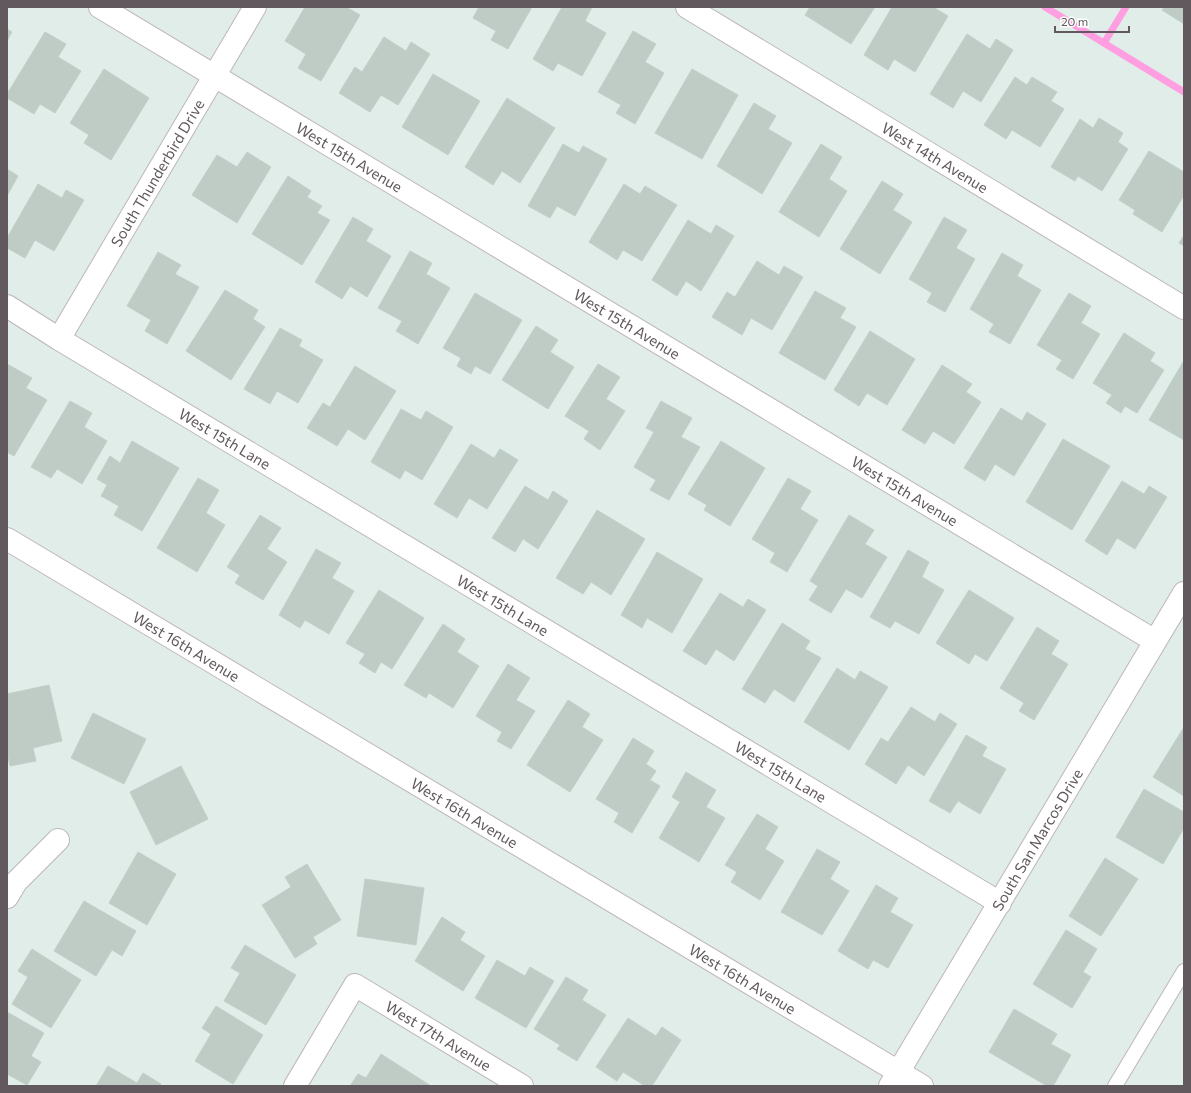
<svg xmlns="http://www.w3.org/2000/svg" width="1191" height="1093" font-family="Commissioner,sans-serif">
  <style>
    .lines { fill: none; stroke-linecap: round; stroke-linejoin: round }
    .stream { stroke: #ff9ee0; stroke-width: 7 }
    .building { fill: #bfcbc5; stroke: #bed2ca }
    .lane-casing { stroke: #beb6ba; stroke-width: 16 }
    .street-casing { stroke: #beb6ba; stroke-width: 24 }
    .secondary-casing { stroke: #c0b6bb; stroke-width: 24 }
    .lane { stroke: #fff; stroke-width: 14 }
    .street { stroke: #fff; stroke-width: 22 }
    .secondary { stroke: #fff; stroke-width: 22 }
    .labels { text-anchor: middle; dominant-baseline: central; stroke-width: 3; stroke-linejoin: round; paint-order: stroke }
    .street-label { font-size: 15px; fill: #62595e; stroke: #fff }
  </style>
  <rect width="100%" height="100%" fill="#e0ede9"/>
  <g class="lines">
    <path class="stream" d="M1045,7L1184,92
      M1104,43L1126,7"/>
  </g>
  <path class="building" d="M305,7H346L360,15L321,81L298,68L306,54L285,41Z
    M479,7H532L508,49L491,40L496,31L473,18Z
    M562,7H592L585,21L606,33L582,76L558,63L553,71L533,59Z
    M810,7H875L851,44L805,15Z
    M892,7H933L948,16L915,72L894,59L888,70L864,55Z
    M1164,7H1184V24L1162,10Z
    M7,29L12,32L7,41Z
    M633,31L656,44L645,62L664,73L635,124L616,113L621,105L598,92Z
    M45,32L66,44L58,57L81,71L55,113L40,104L34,114L7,98V94Z
    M967,34L990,49L996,39L1013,50L981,102L963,91L953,108L930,94Z
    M384,37L406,51L411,42L430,54L398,105L381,95L370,112L339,93L355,67L362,72Z
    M104,69L149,98L111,160L84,143L89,135L70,123Z
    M692,69L738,95L702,159L655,133Z
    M433,74L480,101L448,155L402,127Z
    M1015,77L1027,85L1032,77L1057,92L1051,101L1064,109L1040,147L1012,130L1006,139L984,125Z
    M507,98L555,128L520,183L502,171L493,185L465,167Z
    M754,103L776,116L768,129L792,143L762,194L717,166Z
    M1099,118L1123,133L1118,142L1128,149L1102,191L1078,176L1075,181L1051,167L1080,119L1093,128Z
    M563,144L579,153L583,146L607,159L575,216L557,206L550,218L528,206Z
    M821,144L842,157L829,179L847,191L819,237L779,212Z
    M1149,151L1184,172V195L1162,232L1133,214L1135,210L1119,200Z
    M247,152L271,167L237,223L192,195L217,155L237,167Z
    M7,169L18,176L7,196Z
    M288,176L311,191L307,197L322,206L317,213L330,220L302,265L252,234Z
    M882,181L903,194L893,210L912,222L880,274L840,249Z
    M38,184L62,198L66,190L84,200L54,251L35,240L25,258L7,248V238Z
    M624,184L640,194L645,186L677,205L642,261L623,250L617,260L589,242Z
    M353,217L373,229L366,241L391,256L367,297L350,286L342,299L315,282Z
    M944,217L967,230L956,248L975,259L945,312L927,302L932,293L909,279Z
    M688,220L711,234L716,225L734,236L701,291L686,281L677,296L652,280Z
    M1184,235V246L1179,243Z
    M410,251L432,263L426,274L450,288L418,344L396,331L402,321L378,308Z
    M158,252L181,265L175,274L199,287L167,344L145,331L151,320L127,306Z
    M1002,253L1023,265L1017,276L1041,290L1010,344L989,332L994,324L970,309Z
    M757,261L779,275L784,266L803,277L772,330L751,318L742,335L712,317L727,292L735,297Z
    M225,290L258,310L253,319L265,327L231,380L186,351Z
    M815,291L846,308L840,318L856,327L825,380L779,353Z
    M475,293L522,320L490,374L475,366L471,374L457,366L461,358L443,348Z
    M1069,293L1091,306L1081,323L1100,334L1073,379L1056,369L1062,360L1037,345Z
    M536,326L558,340L550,352L574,367L548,409L502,380Z
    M280,328L302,340L299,346L323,360L298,403L277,391L270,404L244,389Z
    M870,331L915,359L887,405L867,393L859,406L834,390Z
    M1124,333L1155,353L1150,361L1164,370L1137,413L1125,406L1121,413L1106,403L1112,395L1093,383Z
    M1183,362H1184V440L1149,420Z
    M7,364L32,378L26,388L47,400L14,456L7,452Z
    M598,364L620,377L606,399L625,411L600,450L584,439L589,431L565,416Z
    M942,365L972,384L966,392L981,402L954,444L933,431L925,444L902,430Z
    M355,366L396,391L365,440L348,429L337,446L307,428L323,403L330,407Z
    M70,401L92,413L84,427L107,441L82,484L57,469L51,478L31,467Z
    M661,401L692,418L681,437L700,447L669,500L650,490L656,480L634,467L654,432L646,428Z
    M1001,408L1022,421L1027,412L1046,424L1014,476L995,464L985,481L964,468Z
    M401,409L421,420L426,411L453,427L422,480L405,470L400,479L371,462Z
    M1063,439L1110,466L1072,530L1026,502Z
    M132,441L179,468L142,531L114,515L119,506L101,496L107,485L97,479L110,456L120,463Z
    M721,441L765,468L730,526L704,510L707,505L688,494Z
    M471,444L494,458L500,449L518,460L487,509L469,498L457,518L434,504Z
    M198,478L219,490L206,513L225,525L197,572L157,548Z
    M788,478L811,491L800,509L818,520L787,572L770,562L775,553L752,539Z
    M1122,481L1144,494L1149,486L1167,497L1135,549L1117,538L1107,555L1085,541Z
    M525,486L548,500L553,491L568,501L538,549L523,539L515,552L492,538Z
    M597,510L645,539L611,595L591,582L583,594L556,578Z
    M260,515L281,528L267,549L287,562L263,600L235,583L240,575L227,567Z
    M849,515L874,530L865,544L887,557L862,598L846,589L831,613L809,600L818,586L810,581Z
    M316,549L341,563L332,578L354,591L329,634L305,620L300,628L279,615Z
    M908,550L929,562L922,577L944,590L919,634L895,621L890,628L870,617Z
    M657,552L703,579L672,633L647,618L642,628L621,615Z
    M379,590L424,618L392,669L381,662L375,673L359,663L365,654L346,643Z
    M969,590L1014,618L987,661L975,654L969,664L936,643Z
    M720,593L743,607L748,599L766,610L734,661L716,649L706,665L683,651Z
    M782,623L810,641L805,649L821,658L794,702L774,689L765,703L742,689Z
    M443,624L465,639L457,652L479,666L453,708L429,693L426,698L404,685Z
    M1037,627L1059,641L1051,654L1068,664L1034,720L1019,711L1024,703L1000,688Z
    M508,664L530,678L516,700L535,711L511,749L497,741L502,732L476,716Z
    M837,668L855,680L860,671L888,687L849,750L804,722Z
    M49,685L62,741L33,748L36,761L10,766L7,752V694Z
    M568,700L590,714L582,727L603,740L570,792L527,765Z
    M911,707L935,722L940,713L957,724L924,776L908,765L896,784L865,764L881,738L888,742Z
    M93,713L146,739L124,784L71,758Z
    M1184,727V796L1153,777Z
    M966,735L987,747L982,756L1006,769L980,814L958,801L950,813L929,801Z
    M633,738L654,751L646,764L656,771L650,780L660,786L632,833L614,822L619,813L596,799Z
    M181,766L208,819L156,845L130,792Z
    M686,772L716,790L706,807L725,818L699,862L659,838L680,802L672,797Z
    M1144,789L1184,812V828L1163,864L1116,837Z
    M757,814L778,827L765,849L784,861L760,900L731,882L737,872L725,865Z
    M817,849L840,862L830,879L849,891L822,935L781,912Z
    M138,852L176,874L147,925L109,903Z
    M1105,858L1138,879L1101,936L1069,916Z
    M307,864L341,920L313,937L317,944L295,958L262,905L291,887L285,877Z
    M365,879L424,888L416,945L357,936Z
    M876,885L898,898L890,912L913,925L888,968L873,960L868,969L838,951Z
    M84,901L136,931L122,956L112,950L96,976L54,951Z
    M442,917L465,932L460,940L485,956L463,991L415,961Z
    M1066,930L1097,949L1083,972L1091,977L1072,1008L1033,984Z
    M245,945L296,975L266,1025L224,1001L240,973L231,968Z
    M32,949L81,980L51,1028L12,1004L28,977L18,971Z
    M497,960L525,976L530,967L554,981L526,1028L475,998Z
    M566,977L588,990L582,1000L606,1015L577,1061L557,1049L560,1045L534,1029Z
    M216,1006L263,1035L233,1084L195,1061L211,1034L202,1028Z
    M1014,1009L1057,1034L1051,1044L1071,1055L1053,1086H1047L989,1052Z
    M7,1012L44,1033L31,1056L41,1062L27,1085L7,1074Z
    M628,1018L656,1036L662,1027L681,1040L652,1086H645L623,1072L617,1081L596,1067Z
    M381,1054L431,1086H350L358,1074L366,1078Z
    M108,1066L137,1083L143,1073L161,1084L160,1086H96Z"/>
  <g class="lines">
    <defs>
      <path id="lane" d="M1115,1086L1184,971"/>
      <g id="street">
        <path id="s1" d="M100,7L1155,641"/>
        <path id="s2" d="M687,7L1184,308"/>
        <path id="s3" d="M7,306L59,339L1000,903"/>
        <path id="s4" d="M59,339L255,7"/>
        <path d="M7,897L16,882L58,840"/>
        <path id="s5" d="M295,1086L355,985L522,1086"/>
        <path id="s6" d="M890,1086L1184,593"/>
      </g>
      <g id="secondary">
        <path id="s7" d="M7,539L922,1086"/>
      </g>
    </defs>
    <use href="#lane" class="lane-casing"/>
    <use href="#street" class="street-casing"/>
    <use href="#secondary" class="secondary-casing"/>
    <use href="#lane" class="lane"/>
    <use href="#street" class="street"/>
    <use href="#secondary" class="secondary"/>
  </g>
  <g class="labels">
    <g class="street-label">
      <text stroke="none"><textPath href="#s1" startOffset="291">West 15th Avenue</textPath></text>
      <text stroke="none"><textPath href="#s2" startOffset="290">West 14th Avenue</textPath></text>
      <text stroke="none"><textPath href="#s4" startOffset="193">South Thunderbird Drive</textPath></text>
      <text stroke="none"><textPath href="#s1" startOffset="615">West 15th Avenue</textPath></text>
      <text stroke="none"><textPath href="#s3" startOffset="255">West 15th Lane</textPath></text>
      <text stroke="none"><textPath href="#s1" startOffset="939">West 15th Avenue</textPath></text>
      <text stroke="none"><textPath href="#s3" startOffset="579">West 15th Lane</textPath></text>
      <text stroke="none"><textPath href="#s7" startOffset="209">West 16th Avenue</textPath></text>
      <text stroke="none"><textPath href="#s3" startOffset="903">West 15th Lane</textPath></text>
      <text stroke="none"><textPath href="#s7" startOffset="533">West 16th Avenue</textPath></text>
      <text stroke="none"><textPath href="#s6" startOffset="287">South San Marcos Drive</textPath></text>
      <text stroke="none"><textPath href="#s7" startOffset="857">West 16th Avenue</textPath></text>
      <text stroke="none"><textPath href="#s5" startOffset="215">West 17th Avenue</textPath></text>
    </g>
  </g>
  <rect width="1191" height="1093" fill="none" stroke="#62595e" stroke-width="16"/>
  <path d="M1055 26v6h74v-6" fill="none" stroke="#62595e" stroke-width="2"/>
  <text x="1061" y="26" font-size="12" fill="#62595e" stroke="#ffffff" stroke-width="3" paint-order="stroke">20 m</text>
</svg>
